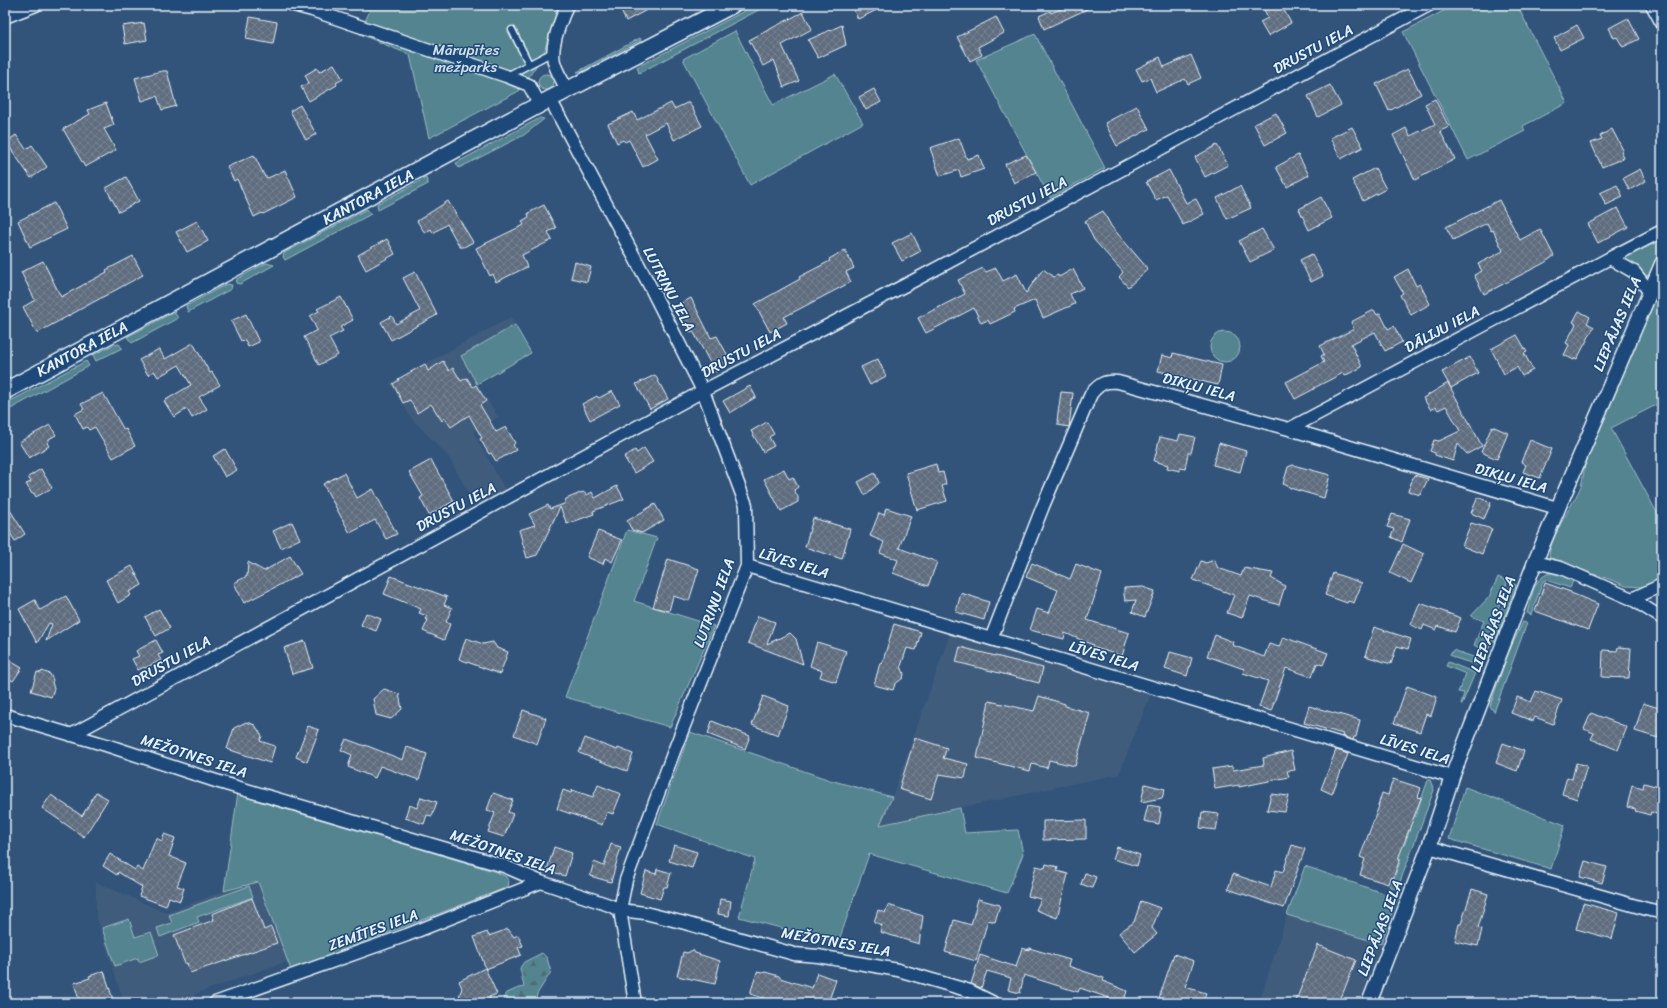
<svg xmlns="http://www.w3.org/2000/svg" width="1667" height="1008" font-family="Sriracha,sans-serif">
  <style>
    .built { fill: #3f5c7c }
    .green { fill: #52848f; stroke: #9dbac4 }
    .forest { fill: url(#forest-firs); stroke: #9dbac4 }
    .building { fill: url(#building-cross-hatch); stroke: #e8f1f8 }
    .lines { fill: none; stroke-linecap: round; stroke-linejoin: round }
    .service-casing { stroke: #e8f1f8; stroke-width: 9 }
    .minor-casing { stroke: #e8f1f8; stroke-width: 15 }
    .tertiary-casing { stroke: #e8f1f8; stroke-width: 17 }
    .secondary-casing { stroke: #e8f1f8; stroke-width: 19 }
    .service { stroke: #1f4a7a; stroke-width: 6 }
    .minor { stroke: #1f4a7a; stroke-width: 12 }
    .tertiary { stroke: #1f4a7a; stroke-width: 14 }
    .secondary { stroke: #1f4a7a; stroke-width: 16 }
    .labels { text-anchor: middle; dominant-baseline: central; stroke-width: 3; stroke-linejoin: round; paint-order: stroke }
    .street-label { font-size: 15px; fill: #e8f1f8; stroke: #1f4a7a }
    .park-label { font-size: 15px; fill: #d2e1e8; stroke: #1f4a7a }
  </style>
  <defs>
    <pattern id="forest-firs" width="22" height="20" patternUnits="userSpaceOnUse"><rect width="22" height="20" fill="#52848f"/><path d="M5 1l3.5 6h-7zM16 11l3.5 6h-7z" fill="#4d6c73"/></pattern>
    <pattern id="building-cross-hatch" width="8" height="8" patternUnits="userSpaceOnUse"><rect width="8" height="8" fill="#5e6d7e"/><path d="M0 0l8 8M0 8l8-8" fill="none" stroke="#758291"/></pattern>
  </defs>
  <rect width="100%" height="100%" fill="#32547b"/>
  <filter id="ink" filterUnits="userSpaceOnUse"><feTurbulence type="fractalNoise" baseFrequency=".025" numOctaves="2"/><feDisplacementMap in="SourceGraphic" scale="8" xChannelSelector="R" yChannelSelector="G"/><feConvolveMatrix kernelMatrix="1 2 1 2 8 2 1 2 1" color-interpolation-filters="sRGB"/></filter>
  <g filter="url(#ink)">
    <path class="built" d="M511,317L531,353L477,384L498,417L473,432L508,494L478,510L448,456L411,418L390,383Z
      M951,631L1151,694L1119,774L879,825L892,797Z
      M96,882L166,913L224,891L258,882L288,961L195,994V999L184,1003H124L96,915Z
      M1287,915L1381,944L1359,1003H1259Z"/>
    <path class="green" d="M343,5H559L549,35L543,56L519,91L429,138L410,55L360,34L370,10Z
      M756,5H768L639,73L637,67Z
      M1455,5H1517L1567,103L1523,126L1525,131L1468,160L1403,32Z
      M735,31L773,105L835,74L863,123L750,185L683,59Z
      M1035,34L1105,168L1050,198L976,60Z
      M640,38L641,40L581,72H577Z
      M538 82a8 8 0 1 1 16 0a8 8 0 1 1-16 0Z
      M540,118L544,119L524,135L459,168L456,163Z
      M426,178L428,184L378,210L377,204Z
      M367,209L371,214L285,260L283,257L284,253Z
      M1662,234V249L1649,275L1645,277L1620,258Z
      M266,263L274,265L240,284L236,283L237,279Z
      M1662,280V402L1611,428L1662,522V579L1642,587L1626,586L1609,579L1550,560C1544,545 1575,502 1581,486C1583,479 1584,471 1585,464Z
      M227,284L232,285L231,289L188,312L186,306Z
      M174,312L178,318L132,343L127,337Z
      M515,325L531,353L477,384L461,356Z
      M1210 347a15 15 0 1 1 30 0a15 15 0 1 1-30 0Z
      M119,344L122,348L96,361L93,355L113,345Z
      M86,361L89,366L5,412V404L7,403Z
      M627,530L657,538L634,601L714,626L670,727L565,697Z
      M1554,572L1571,577L1573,581L1570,588L1546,580L1543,581L1531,615L1527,613C1532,595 1533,576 1554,572Z
      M1498,577L1507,581V583L1483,650L1474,645L1484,621L1471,616L1489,597Z
      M1511,583L1516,585L1515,589L1495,642L1492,640L1489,648L1487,650Z
      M1523,622L1527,623L1494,712L1490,706L1508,653Z
      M1453,650L1479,659L1477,665L1455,658L1450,655Z
      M1448,662L1475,673L1462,704H1461L1464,693L1458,692L1466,674L1446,666Z
      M690,732L830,780L892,797L880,825L960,808L965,833L1018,830L1023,854L1007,893L869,854L838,943L739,917L755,859L657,824Z
      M1428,780H1430L1434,790L1397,890L1389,886L1394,878L1401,859L1397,857L1401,846H1404L1410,829L1407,827L1411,816L1415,817Z
      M1465,787L1565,825L1551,869L1449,839Z
      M238,792L496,872L505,876L509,881L508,887L291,970L258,882L224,891Z
      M1305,866L1397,898L1381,944L1287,915Z
      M249,886L253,897L197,917L199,922L160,937L157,928L172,923L169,915Z
      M129,919L135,937L151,932L159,955L139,962L138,958L115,966L102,928Z"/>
    <path class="forest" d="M542,953L547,958L551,972L537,994L535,1003H504L505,994L516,989L524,987L520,968L524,962Z"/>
    <path class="building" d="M618,5H656L626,21Z
      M851,5H887L858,19Z
      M1070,5H1096L1044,29L1039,16L1050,11L1051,13Z
      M1262,5H1281L1291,23L1268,36L1260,22L1268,18Z
      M803,12L812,29L782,45L799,81L784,87L774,60L763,66L749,40Z
      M250,17L277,22L273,44L246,39Z
      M996,17L1004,33L978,47L982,55L970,61L957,37Z
      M1628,18L1639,39L1623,47L1617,37L1614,38L1609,28Z
      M144,23L147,40L125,44L122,26Z
      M842,25L846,45L818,58L808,40Z
      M1577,25L1584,38L1560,50L1554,38Z
      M1191,55L1201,78L1188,84L1185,79L1156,92L1150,78L1142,81L1136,69L1160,57L1164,67Z
      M334,64L343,79L336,83L337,85L309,101L301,87L309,83L305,75L317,68L319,72Z
      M1408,69L1421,94L1389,111L1376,84Z
      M162,71H167L176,106L162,110L157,96L142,101L135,78Z
      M1330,85L1341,105L1318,117L1308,96Z
      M874,89L881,102L866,110L859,97Z
      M1435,99L1449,127L1440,131L1455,159L1415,180L1393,135L1406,128L1410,136L1435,124L1425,104Z
      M689,102L702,126L674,140L666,123L645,134L658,159L643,167L629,140L625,142L623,140L617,143L608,124L633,112L637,120L671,103L674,109Z
      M106,103L114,125L104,129L116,150L85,167L63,129L90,114L88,110Z
      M300,105L316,134L306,140L290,111Z
      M1137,106L1149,129L1117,146L1105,123Z
      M1276,113L1287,133L1265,145L1254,124Z
      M1352,127L1363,147L1341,159L1330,138Z
      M1612,129L1623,150L1621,151L1624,158L1602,167L1591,143L1602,139L1600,136Z
      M16,135L26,149L32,145L47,167L31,178L6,142Z
      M959,138L967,159L979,155L984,169L961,177L959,170L940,176L930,148Z
      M1217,145L1228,165L1205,177L1195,157Z
      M254,155L265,177H267L268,178L285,170L297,197L263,214L262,213L254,217L237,179L234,181L227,167Z
      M1026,155L1036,172L1014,183L1005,164Z
      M1298,155L1309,175L1287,187L1276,167Z
      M1375,168L1386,189L1363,201L1352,180Z
      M1640,169L1646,181L1629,190L1623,178Z
      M1169,170L1186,203L1196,199L1204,214L1183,225L1167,195L1156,200L1146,182Z
      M126,177L139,201L119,212L106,188Z
      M1617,185L1623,197L1606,205L1600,193Z
      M1240,186L1251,208L1227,219L1217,198Z
      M1321,197L1332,218L1309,230L1299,209Z
      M1499,200L1520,240L1540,229L1554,256L1544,263L1484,294L1474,275L1482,271L1478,264L1503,251L1493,230L1491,231L1487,223L1453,240L1446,227Z
      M448,201L473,242L464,247H460L447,224L433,233L431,229L425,233L417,221Z
      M54,203L67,229L30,247L18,221Z
      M544,205L556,228L548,232L552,240L522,255L527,267L496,282L493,274L490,276L476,248L524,225L522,221L529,217L528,213Z
      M1618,208L1628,227L1598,243L1588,224Z
      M1103,211L1111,226L1148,269L1128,287L1119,277L1123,272L1094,240L1085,221Z
      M197,221L208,241L187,252L176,232Z
      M1262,229L1274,250L1250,262L1239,241Z
      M912,233L921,251L902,261L892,243Z
      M387,239L395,254L366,270L358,255Z
      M845,250L854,268L846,272L851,282L784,317L787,323L770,332L755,304L800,279L799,277L830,261L829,259Z
      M1312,254L1323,276L1311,282L1300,260Z
      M133,256L143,275L37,333L23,307L35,300L21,272L43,261L61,297L107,272L106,270Z
      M575,262L591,267L587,282L571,278Z
      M983,268L986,272L996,268L1003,281L1017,274L1026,293L1043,269L1054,277L1058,275L1059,277L1073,269L1083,288L1070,294L1075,304L1043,318L1035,300L1014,309L1015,312L990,324L988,320L981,323L974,308L926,333L918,318L965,294L958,280Z
      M1408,269L1416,286L1420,284L1430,304L1411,315L1400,295L1403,293L1394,277Z
      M415,272L437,315L391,340L381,322L392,316L396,324L420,311L403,278Z
      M341,297L353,320L340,327L343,331L329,338L338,355L319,365L304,337L317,330L310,316L319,311L317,309Z
      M691,298L711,338L717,336L728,356L724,358L728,365L715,372L693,331L689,332L676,306Z
      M1374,310L1377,315L1380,313L1388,329L1394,326L1402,342L1385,351L1375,332L1351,344L1362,367L1344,376L1343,373L1314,388V389L1295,399L1286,382L1324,362L1321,356L1324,354L1320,346L1354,329L1351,322Z
      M1579,311L1590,317L1587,323L1594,327L1577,359L1575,358L1574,360L1564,355L1569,345L1566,343L1576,324L1573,322Z
      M246,314L259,342L248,347L245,340L241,341L231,321Z
      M1517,335L1527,352L1524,353L1533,370L1522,376L1517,367L1504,374L1491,349Z
      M193,343L210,373L212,372L220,385L199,397L207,409L192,418L187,409L174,417L164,401L191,385L179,365L158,377L154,371L148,375L139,360L159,349L165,359Z
      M1173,353L1222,365L1218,385L1158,371L1162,355L1172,358Z
      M1470,357L1478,373L1451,388L1442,372Z
      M878,359L886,376L870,385L861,367Z
      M443,361L449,371L453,368L461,381L467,378L473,387L476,385L486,401L480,405L496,432L506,427L515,443L513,445L516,450L496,461L491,453L489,454L480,439L482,438L469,415L451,427L445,418L442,421L431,404L417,413L410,400L403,403L393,384L399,380L398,379L425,364L428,371Z
      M655,375L668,399L650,409L636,384Z
      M1448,383L1482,446L1467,454L1458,444L1453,461L1435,455V453L1430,451L1434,440L1439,441L1460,431L1446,406L1438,410L1436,407L1431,410L1423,398Z
      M750,386L756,397L730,413L723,401Z
      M612,391L620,404L590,420L582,404L597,396L599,398Z
      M1061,392L1073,393L1069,427L1058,425V421H1057Z
      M103,393L124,430L126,429L135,446L113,458L95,427L89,430L87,427L83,429L75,414L84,409L81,404Z
      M767,422L774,434L769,437L774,446L763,452L751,431Z
      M50,425L56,435L49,439V441L47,443L49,446L29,458L19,442Z
      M1492,426L1508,433L1497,459L1481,452Z
      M1180,434L1195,437L1191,453H1188L1185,469L1180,468V471L1167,468L1168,465L1154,461L1160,437L1178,441Z
      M1530,440L1552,449L1540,478L1523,472L1526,465L1521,462Z
      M1219,443L1246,451L1240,472L1213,465Z
      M644,448L653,462L634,473L624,457L635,450L637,453Z
      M225,449L237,470L225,477L213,456Z
      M431,460L454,501L429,515L420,498L423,496L409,472Z
      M936,464L938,473L943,472L946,484L942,486L947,501L917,510L906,473Z
      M1293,465L1330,475L1324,498L1290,488L1288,486L1283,484L1288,467Z
      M41,469L52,488L36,497L34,493L32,494L26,484L31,482L28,477Z
      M784,469L789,479L793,477L798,487L794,490L798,497V502L781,511L764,479Z
      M344,473L357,498L373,489L397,534L386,539L375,520L350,533L323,484Z
      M875,473L879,483L865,495L858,482Z
      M1414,475L1428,479L1420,495L1408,491Z
      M617,486L624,499L593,511L594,514L567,524L560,507L537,555L527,558L519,530L535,525L529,514L548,505L550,509L564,504L566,499L583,492L587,495L592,492L595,498Z
      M1478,497L1491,503L1484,519L1471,513Z
      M5,502L25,534L15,541L5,525Z
      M655,504L664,520L642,533L632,530L627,521Z
      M886,508L911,516L899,548L937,562L928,586L893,573L898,560L880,553L884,542L870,536L879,513L884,515Z
      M1392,514L1410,519L1402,542L1391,537L1394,529L1387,527Z
      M813,518L850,529L842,559L805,547Z
      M292,522L300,539L281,548L273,531Z
      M1471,523L1492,529L1482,554L1462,546Z
      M598,531L622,540L612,562L605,558L603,564L587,557Z
      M1403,544L1424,554L1411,583L1390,573Z
      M290,556L301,574L244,603L234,583L247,576L248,562L264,571Z
      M668,559L699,569L689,601L673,596L669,611L653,607Z
      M1214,560L1218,568L1241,576L1244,568L1273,573L1271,578L1285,586L1279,605L1250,596L1242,618L1227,613L1234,595L1193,580L1201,561L1206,563Z
      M1032,563L1070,579L1076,564L1102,574L1087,620L1129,633L1122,656L1092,647L1093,645L1065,633L1064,639L1030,630L1037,609L1049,613L1058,590L1026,577Z
      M132,566L142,585L129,592L131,595L118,603L106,580Z
      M1333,573L1362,583L1354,603L1348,601L1347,603L1325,595Z
      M391,576L447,597L444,605L452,608L446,622L450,624L444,640L423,631L428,620L425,619L427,616L419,613L421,609L384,594Z
      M1545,583L1571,592V593L1598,604L1588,630L1535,611Z
      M1143,587L1155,591L1145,617L1132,612L1136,600L1125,601L1124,594V588Z
      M961,593L989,602L984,620L956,612Z
      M66,596L79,620L46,641L52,624L49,623L37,643L19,609L35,600L40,610Z
      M1420,603L1461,618L1455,632L1438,626L1436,630L1424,625L1422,630L1411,625Z
      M159,609L170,628L156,636L145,617Z
      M366,613L381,619L376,631L361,625Z
      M758,616L775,622L767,644L790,633L796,639L803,664L748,643Z
      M894,624L921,632L916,650L907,648L901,666L904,674L903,678L895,684L893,690L874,685L880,663L882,664Z
      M1374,627L1411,639L1408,649L1397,646L1391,664L1365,656Z
      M1215,635L1233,642L1232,645L1264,657L1269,644L1279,647L1283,637L1328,653L1323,665L1317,663L1312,677L1286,668L1271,711L1259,707L1268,681L1243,673L1244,669L1207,656Z
      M466,638L483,644L493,642L497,648L508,652L500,674L459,659Z
      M156,640L163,653L158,655L161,660L145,668L144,667L138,670L132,659L139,656L136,651Z
      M305,641L313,668L292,674L284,648Z
      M817,642L846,651L836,682L820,677L822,671L810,666Z
      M960,647L1043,668L1039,683L956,662Z
      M1618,647L1631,648L1629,678L1602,677L1603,650L1617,651Z
      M1170,652L1192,658L1187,676L1165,669Z
      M5,658L22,668L13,681L5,676Z
      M42,671L50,674L53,680L52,682L54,689L51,697L31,691L37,672L41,673Z
      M1407,686L1437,697L1431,716L1426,714L1420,732L1394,723Z
      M384,689L399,694L402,709L391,719L376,715L373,699Z
      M1536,691L1562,700L1553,724L1535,717L1533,721L1511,713L1517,697L1531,702Z
      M763,696L789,706L778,735L752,725Z
      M1039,696L1065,704V706L1090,713L1075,766L1049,760L1047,768L1032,764L1030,771L977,758L989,701L1034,711Z
      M1643,703L1662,709V724L1658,738L1635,731Z
      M1309,706L1360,720L1356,737H1354L1353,740L1342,736L1343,734L1304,723Z
      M523,710L546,718L537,744L514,735Z
      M1591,713L1627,727L1618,750L1591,739L1594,733L1584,729Z
      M712,721L750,736L745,749L708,734Z
      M246,722L255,725L262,736L260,741L275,746L270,763L227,749L234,728Z
      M308,726L319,730L307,762L296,757Z
      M585,738L617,750L618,748L633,754L627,771L579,753Z
      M915,738L947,748L943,758L968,764L965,778L939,774L931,799L899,789Z
      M346,739L365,746V745L403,760L407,747L427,754L419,780L380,766L375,778L348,767L352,755L341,750Z
      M1503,743L1524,751L1517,771L1496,763Z
      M1336,750L1348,754L1332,794L1321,789Z
      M1291,751L1295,770L1287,771L1289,777L1239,787V785L1215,789L1212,769L1232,766L1233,770L1264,765L1263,758Z
      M1576,763L1587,766L1577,799L1562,794L1567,777L1572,779Z
      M1393,779L1421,788L1418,797L1421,798L1398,859H1400L1393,878L1390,877L1388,884L1360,875L1365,859L1360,857L1379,806H1378L1382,793L1388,795Z
      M1644,783L1659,787L1658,791L1662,792L1660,815L1651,812L1650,815L1635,811L1636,809L1627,807L1632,785L1643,788Z
      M1145,784L1165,789L1162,798L1141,802Z
      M598,785L621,794L613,814L607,812L602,825L557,809L563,790L571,793L572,790L593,797Z
      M96,792L108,799L84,837L42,808L51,795L82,816Z
      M493,793L513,800L508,812L513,814L504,837L488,832L495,813L487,810Z
      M1271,794L1289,796L1285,812L1267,810Z
      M421,797L437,802L432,816L427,815L424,824L405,818L409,805L417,808Z
      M1148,805L1160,807L1159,812H1161L1159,824L1144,821Z
      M1202,812L1219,814L1216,830L1200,828Z
      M1086,820V839L1043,840V821Z
      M164,834L175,838L169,856L186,863L177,886L184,888L180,901L169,897L166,906L139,896L142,887L118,872L117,875L103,866L110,854L135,870L137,867L143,871L156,838L162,841Z
      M611,844L621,847L611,882L590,876L594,862L604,866Z
      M674,845L697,852L692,868L669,861Z
      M1292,845L1305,849L1284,908L1228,889L1233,874L1271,887L1276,870L1283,872Z
      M554,847L572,853L565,876L547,870Z
      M1117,847L1140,855L1137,866L1113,859Z
      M1585,861L1607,867L1602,883L1580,877Z
      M1046,864L1058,867L1057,871L1068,874L1057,918L1036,910L1041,899L1028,896L1036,866L1045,868Z
      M657,869L671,873L667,887H664L660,899L640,893L646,871L656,874Z
      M1085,873L1096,877L1092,888L1081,884Z
      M1472,889L1488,894L1478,928L1482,929L1478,946L1455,941L1459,924H1461Z
      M252,898L264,930L271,927L277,943L190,973L187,963L185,964L174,935L214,920L212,914Z
      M720,899L731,901L729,916L718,914Z
      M978,899L1000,905L995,922L988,920L976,961L945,952L954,920L971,925Z
      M1141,901L1160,908L1152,928L1157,934L1135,952L1119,933L1134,922Z
      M1583,903L1619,913L1612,939L1576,929Z
      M888,905L923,916L919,944L880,932L882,925L874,922L878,910L885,913Z
      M508,929L514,937L518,935L523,946L518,947L521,955L486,969L474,937L487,932L489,936Z
      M1318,945L1356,960L1339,1003H1295Z
      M1022,948L1029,950V948L1070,960L1068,966L1104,978L1103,981L1127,991L1123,1003H1107L1109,998L1080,988L1078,992L1024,975L1020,993L1008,990L1011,978L987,971L981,988L971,984L980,955L1016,967Z
      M693,950L695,953L720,961L715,984L677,976L683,952L687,953Z
      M1174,954L1194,961L1185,987L1206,993L1203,1003H1173L1159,998Z
      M485,968L497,994L489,997L492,1003H457L462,988L459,981Z
      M104,971L114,1003H80L74,983L90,978L89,976Z
      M757,972L762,973L765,972L779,976L780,978L812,988L817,973L836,980L828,1003H779L750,994Z"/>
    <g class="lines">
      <defs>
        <path id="service" d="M512,30L529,64
          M507,76L553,52"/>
        <path id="minor" d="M293,5L312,10L506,76L529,85L540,105
          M567,5C561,21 550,45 554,62C556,71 563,81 567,90
          M1652,5L1662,23
          M5,17L36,5
          M550,99L652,290L703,391L746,505L747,566L674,751L626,880L620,910L635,1003
          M1610,258L1662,231
          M1289,429L1610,258L1634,272L1649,291
          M1535,562L1561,568L1632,599L1662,585
          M747,566L1452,777
          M1632,599L1662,618
          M991,639L1043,506L1091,394C1100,383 1105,381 1118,382L1289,429L1557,508
          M5,715L106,745L219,782L504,866L541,882L609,905L620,910L645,913L685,923L794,954L818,956L898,970L970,991L994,1003
          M71,735L703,391L915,280L1429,5
          M1429,847L1650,910L1662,912
          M215,1003L407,935L541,882"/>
        <path id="tertiary" d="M1369,1003L1429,847L1452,777L1535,562L1662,264"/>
        <path id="secondary" d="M5,391L550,99L732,5"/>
      </defs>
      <use href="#service" class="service-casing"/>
      <use href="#minor" class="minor-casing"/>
      <use href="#tertiary" class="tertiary-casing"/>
      <use href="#secondary" class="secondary-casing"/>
      <use href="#service" class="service"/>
      <use href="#minor" class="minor"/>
      <use href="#tertiary" class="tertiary"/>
      <use href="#secondary" class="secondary"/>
    </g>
  </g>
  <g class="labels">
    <g class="street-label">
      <text transform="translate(1313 49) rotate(-28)">DRUSTU IELA</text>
      <text transform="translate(368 197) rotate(-28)">KANTORA IELA</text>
      <text transform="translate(1027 201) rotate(-28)">DRUSTU IELA</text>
      <text transform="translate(669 289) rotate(62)">LUTRIŅU IELA</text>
      <text transform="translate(1617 324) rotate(-67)">LIEPĀJAS IELA</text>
      <text transform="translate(1442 329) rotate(-28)">DĀLIJU IELA</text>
      <text transform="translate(82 349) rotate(-28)">KANTORA IELA</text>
      <text transform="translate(741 353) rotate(-28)">DRUSTU IELA</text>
      <text transform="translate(1199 387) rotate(15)">DIKĻU IELA</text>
      <text transform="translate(1511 478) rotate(16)">DIKĻU IELA</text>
      <text transform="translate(456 507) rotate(-28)">DRUSTU IELA</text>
      <text transform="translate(794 563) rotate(17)">LĪVES IELA</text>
      <text transform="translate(714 603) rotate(-70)">LUTRIŅU IELA</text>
      <text transform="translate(1493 624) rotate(-69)">LIEPĀJAS IELA</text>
      <text transform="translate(1104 656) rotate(17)">LĪVES IELA</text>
      <text transform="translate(171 661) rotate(-29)">DRUSTU IELA</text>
      <text transform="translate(1415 749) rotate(17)">LĪVES IELA</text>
      <text transform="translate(194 756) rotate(18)">MEŽOTNES IELA</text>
      <text transform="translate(503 852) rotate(19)">MEŽOTNES IELA</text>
      <text transform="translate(1380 928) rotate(-69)">LIEPĀJAS IELA</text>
      <text transform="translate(373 930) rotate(-20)">ZEMĪTES IELA</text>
      <text transform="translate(836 942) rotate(10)">MEŽOTNES IELA</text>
    </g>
    <g class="park-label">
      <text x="466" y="50">Mārupītes<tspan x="466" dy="17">mežparks</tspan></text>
    </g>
  </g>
  <rect width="1667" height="1008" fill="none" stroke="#1f4a7a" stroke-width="20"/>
  <rect x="10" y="10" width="1647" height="988" fill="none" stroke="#e8f1f8" stroke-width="1.5" filter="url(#ink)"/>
</svg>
